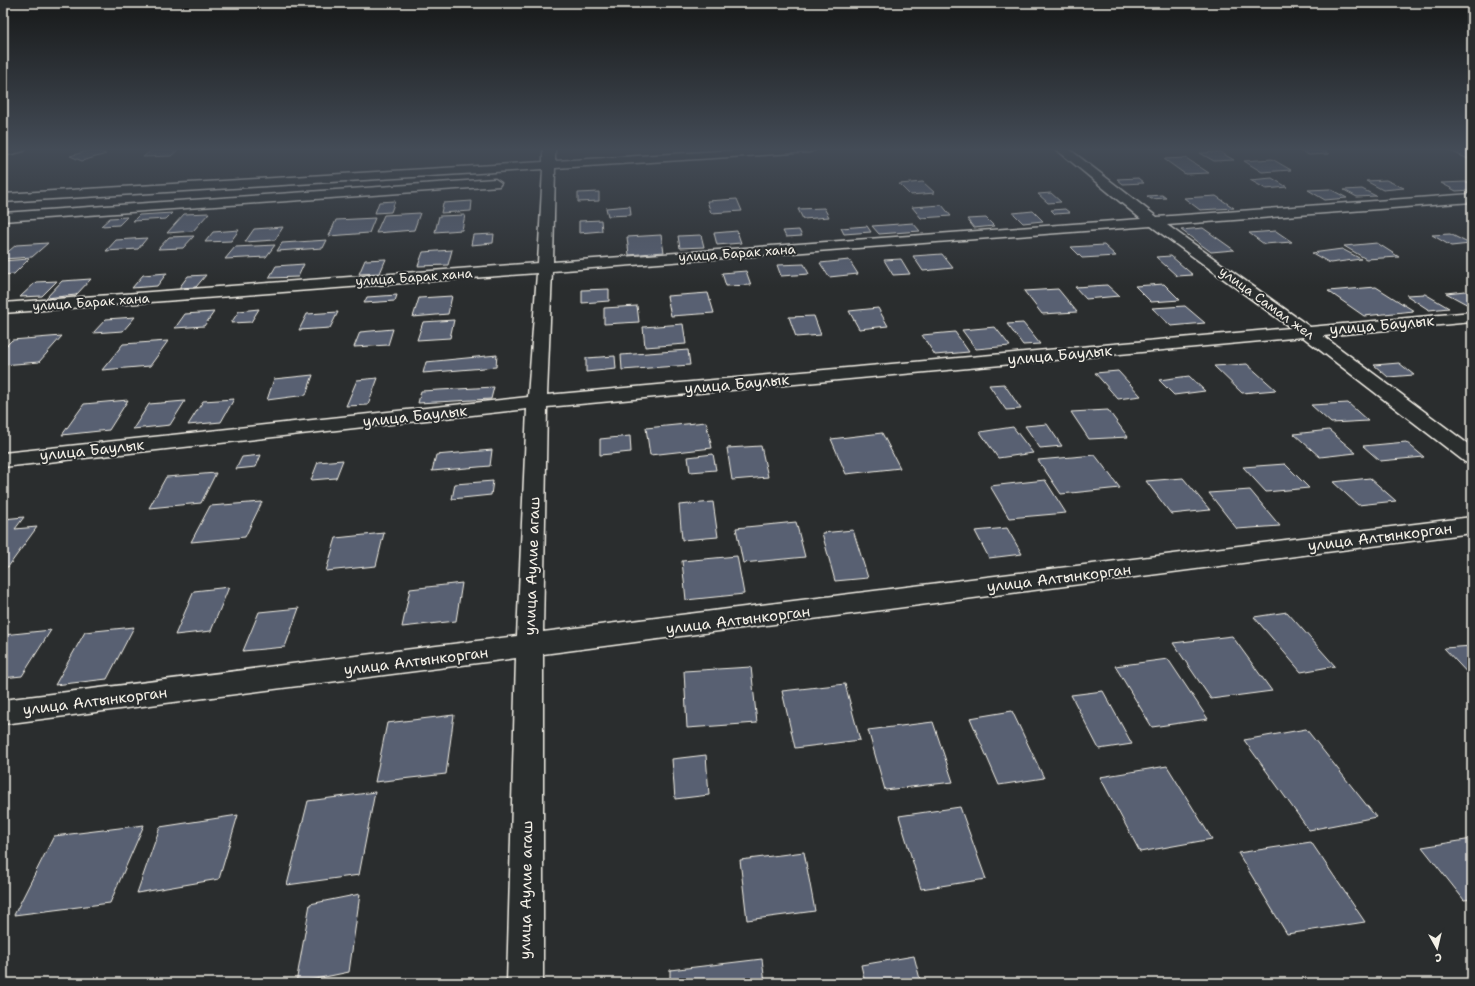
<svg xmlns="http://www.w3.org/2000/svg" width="1475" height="986" font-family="'Shantell Sans',sans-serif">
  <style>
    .building { fill: #586172; stroke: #f4f1e8 }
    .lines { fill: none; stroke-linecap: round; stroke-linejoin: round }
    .minor-casing { stroke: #f4f1e8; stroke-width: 3 }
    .minor { fill: #2a2d2e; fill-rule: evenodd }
    .labels { text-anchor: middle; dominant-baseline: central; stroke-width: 4; stroke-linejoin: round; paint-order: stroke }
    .far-street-label { font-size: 13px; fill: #f4f1e8; stroke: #2a2d2e }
    .street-label { font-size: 15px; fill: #f4f1e8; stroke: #2a2d2e }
  </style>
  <rect width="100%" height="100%" fill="#2a2d2e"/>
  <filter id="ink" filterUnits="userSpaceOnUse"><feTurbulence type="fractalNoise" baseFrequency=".025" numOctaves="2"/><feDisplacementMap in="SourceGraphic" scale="8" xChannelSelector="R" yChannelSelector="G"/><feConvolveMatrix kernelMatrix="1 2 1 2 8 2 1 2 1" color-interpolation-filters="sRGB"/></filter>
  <g filter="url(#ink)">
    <path class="building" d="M94,149L106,154L82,161L70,156Z
      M153,149H179L171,156L143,157Z
      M1296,149H1319L1329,154L1309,155Z
      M1446,149H1472V159H1468Z
      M1220,152L1234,160L1214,161L1200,153Z
      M1186,158L1209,173L1185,174L1164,159Z
      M1272,159L1291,170L1262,172L1244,161Z
      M1138,178L1144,183L1123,184L1117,179Z
      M1272,178L1287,187L1266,189L1250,180Z
      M1386,180L1404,188L1383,190L1366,181Z
      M923,182L935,193L910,195L899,184Z
      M1466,182L1472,184V190L1456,191L1441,183Z
      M1330,189L1347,198L1325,200L1308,190Z
      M1362,189L1376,196L1357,197L1344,190Z
      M599,192V201L578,202V193Z
      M1051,193L1061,202L1048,203L1038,194Z
      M1162,195L1166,198L1151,199L1147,196Z
      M1216,196L1234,208L1200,210L1184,198Z
      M737,199L742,211L711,213L707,201Z
      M395,201L391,212L375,213L379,202Z
      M472,201L471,211L441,213L443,203Z
      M942,205L951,216L921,218L912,207Z
      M630,206L631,215L608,216L606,208Z
      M824,208L829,217L803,219L798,209Z
      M1065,209L1070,213L1055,214L1051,210Z
      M1033,211L1043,221L1023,223L1013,213Z
      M172,213L166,219L133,221L139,215Z
      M209,213L193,231L167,233L184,214Z
      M420,213L414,230L376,233L384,215Z
      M465,215L462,230L435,232L439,216Z
      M127,217L119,225L101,226L110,218Z
      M375,218L369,233L329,236L336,220Z
      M986,218L994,226L974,228L967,219Z
      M601,220L602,231L579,233V221Z
      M913,223L920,231L879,234L872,226Z
      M867,226L871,232L844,234L841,228Z
      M283,227L275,240L245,242L254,229Z
      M1203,228L1234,250L1211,252L1181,230Z
      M239,230L231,241L205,242L213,232Z
      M799,230L802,236L786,237L783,231Z
      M737,231L741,243L717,245L714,233Z
      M1276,231L1292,242L1264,244L1249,233Z
      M494,234L493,243L471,245L473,235Z
      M1450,234L1470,244L1451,246L1432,235Z
      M661,235L664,252L629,255L627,237Z
      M701,235L704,247L680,248L678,236Z
      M194,236L183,248L158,249L169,237Z
      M147,238L138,249L106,251L116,240Z
      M327,240L323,248L277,251L282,243Z
      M48,243L32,257L3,259V256L16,245Z
      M1377,243L1399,257L1366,259L1344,246Z
      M275,245L266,257L225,259L235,247Z
      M1104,245L1116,256L1082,258L1071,247Z
      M1342,249L1361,259L1330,263L1312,253Z
      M452,250L448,265L418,266L423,252Z
      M942,254L953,268L923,271L913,256Z
      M1171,256L1193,275L1177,276L1156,257Z
      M29,259L14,274L3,275V261Z
      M386,259L380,273L359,274L365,260Z
      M901,259L910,274L893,275L884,260Z
      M849,260L858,274L829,277L820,263Z
      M304,264L298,277L269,278L276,266Z
      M804,264L809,274L781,276L777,265Z
      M746,271L751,285L726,286L722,273Z
      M167,273L157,286L132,288L143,275Z
      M206,275L196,287L179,288L188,276Z
      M91,279L76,295L46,298L62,281Z
      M57,281L42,296L20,297L36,282Z
      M1164,284L1180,300L1151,302L1135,286Z
      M1107,285L1119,296L1086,299L1075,287Z
      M1376,287L1414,311L1364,316L1328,291Z
      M609,289V301L582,303V290Z
      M1058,289L1077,312L1042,314L1024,291Z
      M1465,291L1472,295V307L1446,293Z
      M708,293L714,313L671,316L667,296Z
      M1425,294L1449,308L1429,310L1406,295Z
      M397,295L395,301L364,303L367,297Z
      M452,296L448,314L413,317L419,298Z
      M637,306L639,322L604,324V308Z
      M1185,306L1205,323L1171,326L1152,308Z
      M878,308L888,326L859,329L849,311Z
      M259,309L251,322L231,323L239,311Z
      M214,312L204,326L175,328L185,314Z
      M338,312L330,328L299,330L307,314Z
      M814,316L821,335L796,337L789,317Z
      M135,317L123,331L93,333L106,319Z
      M454,320L450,338L417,340L423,322Z
      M1023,323L1040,344L1023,345L1007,324Z
      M683,324L686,344L645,347L643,327Z
      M995,327L1010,346L976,349L962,330Z
      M393,329L388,345L354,347L360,332Z
      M955,332L969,352L935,355L922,335Z
      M62,336L39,362L3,365V349L12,340Z
      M168,341L150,366L102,370L123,344Z
      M688,350L690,365L622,370L621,355Z
      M497,355L496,367L423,373L426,362Z
      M615,356L616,369L586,372V358Z
      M1399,363L1414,375L1388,377L1374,365Z
      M1247,364L1276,390L1242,393L1214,366Z
      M1118,371L1141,396L1118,399L1095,373Z
      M313,375L306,395L267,400L274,379Z
      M1189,376L1205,391L1174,395L1159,380Z
      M378,378L368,405L346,406L357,380Z
      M1004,384L1021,409L1006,410L989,385Z
      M494,387L491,399L418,403L421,391Z
      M234,399L221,422L188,425L203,401Z
      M128,400L109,430L62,435L84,404Z
      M185,401L170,425L133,429L149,404Z
      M1348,403L1368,421L1331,423L1311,405Z
      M1108,410L1128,437L1089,439L1071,412Z
      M706,422L712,448L650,455L646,428Z
      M1047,424L1062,446L1040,448L1025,426Z
      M1013,427L1033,453L998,458L980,432Z
      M1329,430L1356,453L1320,457L1294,434Z
      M882,433L900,468L846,474L831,439Z
      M630,436L631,452L600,455V439Z
      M1406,442L1424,457L1380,461L1363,446Z
      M761,446L768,477L732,480L727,448Z
      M492,450L490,466L432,471L436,455Z
      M713,454L716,470L690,472L688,457Z
      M261,455L256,467L236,469L242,457Z
      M1095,455L1120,488L1061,494L1038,460Z
      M343,460L336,478L311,480L318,462Z
      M1285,464L1309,488L1266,492L1243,467Z
      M216,473L201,503L149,508L166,477Z
      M1183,478L1210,510L1171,514L1146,481Z
      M1370,478L1396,501L1358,505L1333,482Z
      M1045,480L1066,513L1009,518L990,486Z
      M493,481L491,495L452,499L455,484Z
      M1250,490L1280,526L1237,529L1209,493Z
      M262,502L245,537L191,542L210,506Z
      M713,502L718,537L682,540L679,505Z
      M24,517L15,529L37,527L8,567H3V519Z
      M796,522L805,557L743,563L736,528Z
      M1007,528L1022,554L989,558L975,531Z
      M853,530L868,578L835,581L822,533Z
      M384,533L376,566L326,571L336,538Z
      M737,556L744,594L686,600L682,561Z
      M462,583L456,621L402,627L410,589Z
      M229,587L211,631L175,635L194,591Z
      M299,608L285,647L243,651L259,612Z
      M1287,612L1335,666L1301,672L1254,617Z
      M134,627L107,679L55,685L85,632Z
      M51,630L22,676L3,678V635Z
      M1232,636L1272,691L1211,699L1173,643Z
      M1472,646V678L1444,648Z
      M1168,659L1208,719L1152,727L1115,666Z
      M751,667L757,723L687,728L684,671Z
      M845,684L860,740L795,748L782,691Z
      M1103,691L1132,744L1099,749L1071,695Z
      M1012,711L1044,778L999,785L970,718Z
      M454,715L446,774L375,782L387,723Z
      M933,722L953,782L885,790L868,730Z
      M1306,729L1376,817L1309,830L1244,740Z
      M706,755L709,795L675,799L672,759Z
      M1167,766L1212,839L1140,852L1100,777Z
      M375,792L359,875L287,885L308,801Z
      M960,807L986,879L921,889L899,816Z
      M238,815L219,879L137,893L160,827Z
      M144,825L110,903L14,915L54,836Z
      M1472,839V899L1464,900L1422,847Z
      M1311,842L1365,922L1287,934L1238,853Z
      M804,852L815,911L747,920L740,860Z
      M360,894L349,972L296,983L310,904Z
      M914,956L921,983H865L861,965Z
      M762,959L765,983H670V970Z"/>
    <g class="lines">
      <defs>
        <path id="minor" d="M3,149H26L24,151L3,156Z
          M543,149H555V161L754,149H816L810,152L555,168L553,262L1141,219L1056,149H1069L1157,217L1472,194V202L1167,225L1310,327L1472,312V322L1323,336L1472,447V464L1465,462L1303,337L547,407L543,632L1472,517V533L543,654V983H507L516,658L3,724V700L517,636L527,409L3,467V453L528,397L537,273L3,313V303L538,263L543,169L3,202V194L543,162ZM1151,226L1291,328L547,395L552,271Z
          M495,179L501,183L499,186L3,221V213Z"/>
      </defs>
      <use href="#minor" class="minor-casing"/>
      <use href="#minor" class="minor"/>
    </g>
  </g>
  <linearGradient id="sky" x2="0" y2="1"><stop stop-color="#171919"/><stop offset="0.52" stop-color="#444c57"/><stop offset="1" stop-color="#444c57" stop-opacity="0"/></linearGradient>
  <rect width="1475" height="287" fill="url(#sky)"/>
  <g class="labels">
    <g class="far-street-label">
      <text transform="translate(737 253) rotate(-4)">улица Барак хана</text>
      <text transform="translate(414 277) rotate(-4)">улица Барак хана</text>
      <text transform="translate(91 302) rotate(-4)">улица Барак хана</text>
      <text transform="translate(1267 303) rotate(36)">улица Самал жел</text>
    </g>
    <g class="street-label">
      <text transform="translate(1382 325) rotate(-5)">улица Баулык</text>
      <text transform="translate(1060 355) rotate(-5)">улица Баулык</text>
      <text transform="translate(737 384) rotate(-5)">улица Баулык</text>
      <text transform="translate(415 416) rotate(-6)">улица Баулык</text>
      <text transform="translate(92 450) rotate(-6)">улица Баулык</text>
      <text transform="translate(1380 537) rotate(-7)">улица Алтынкорган</text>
      <text transform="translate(532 566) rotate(-88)">улица Аулие агаш</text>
      <text transform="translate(1059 578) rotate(-7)">улица Алтынкорган</text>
      <text transform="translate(738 620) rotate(-7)">улица Алтынкорган</text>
      <text transform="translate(416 661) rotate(-7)">улица Алтынкорган</text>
      <text transform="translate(95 701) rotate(-7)">улица Алтынкорган</text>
      <text transform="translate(526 890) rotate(-89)">улица Аулие агаш</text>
    </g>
  </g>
  <rect width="1475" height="986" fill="none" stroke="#2a2d2e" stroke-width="16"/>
  <rect x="8" y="8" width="1459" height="970" fill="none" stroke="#f4f1e8" stroke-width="1.5" filter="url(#ink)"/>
  <g transform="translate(1437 948) rotate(172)" stroke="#2a2d2e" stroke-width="3" paint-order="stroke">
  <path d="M0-3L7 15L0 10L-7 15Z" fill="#f4f1e8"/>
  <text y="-6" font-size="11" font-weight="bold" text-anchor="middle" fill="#f4f1e8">С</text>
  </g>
</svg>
